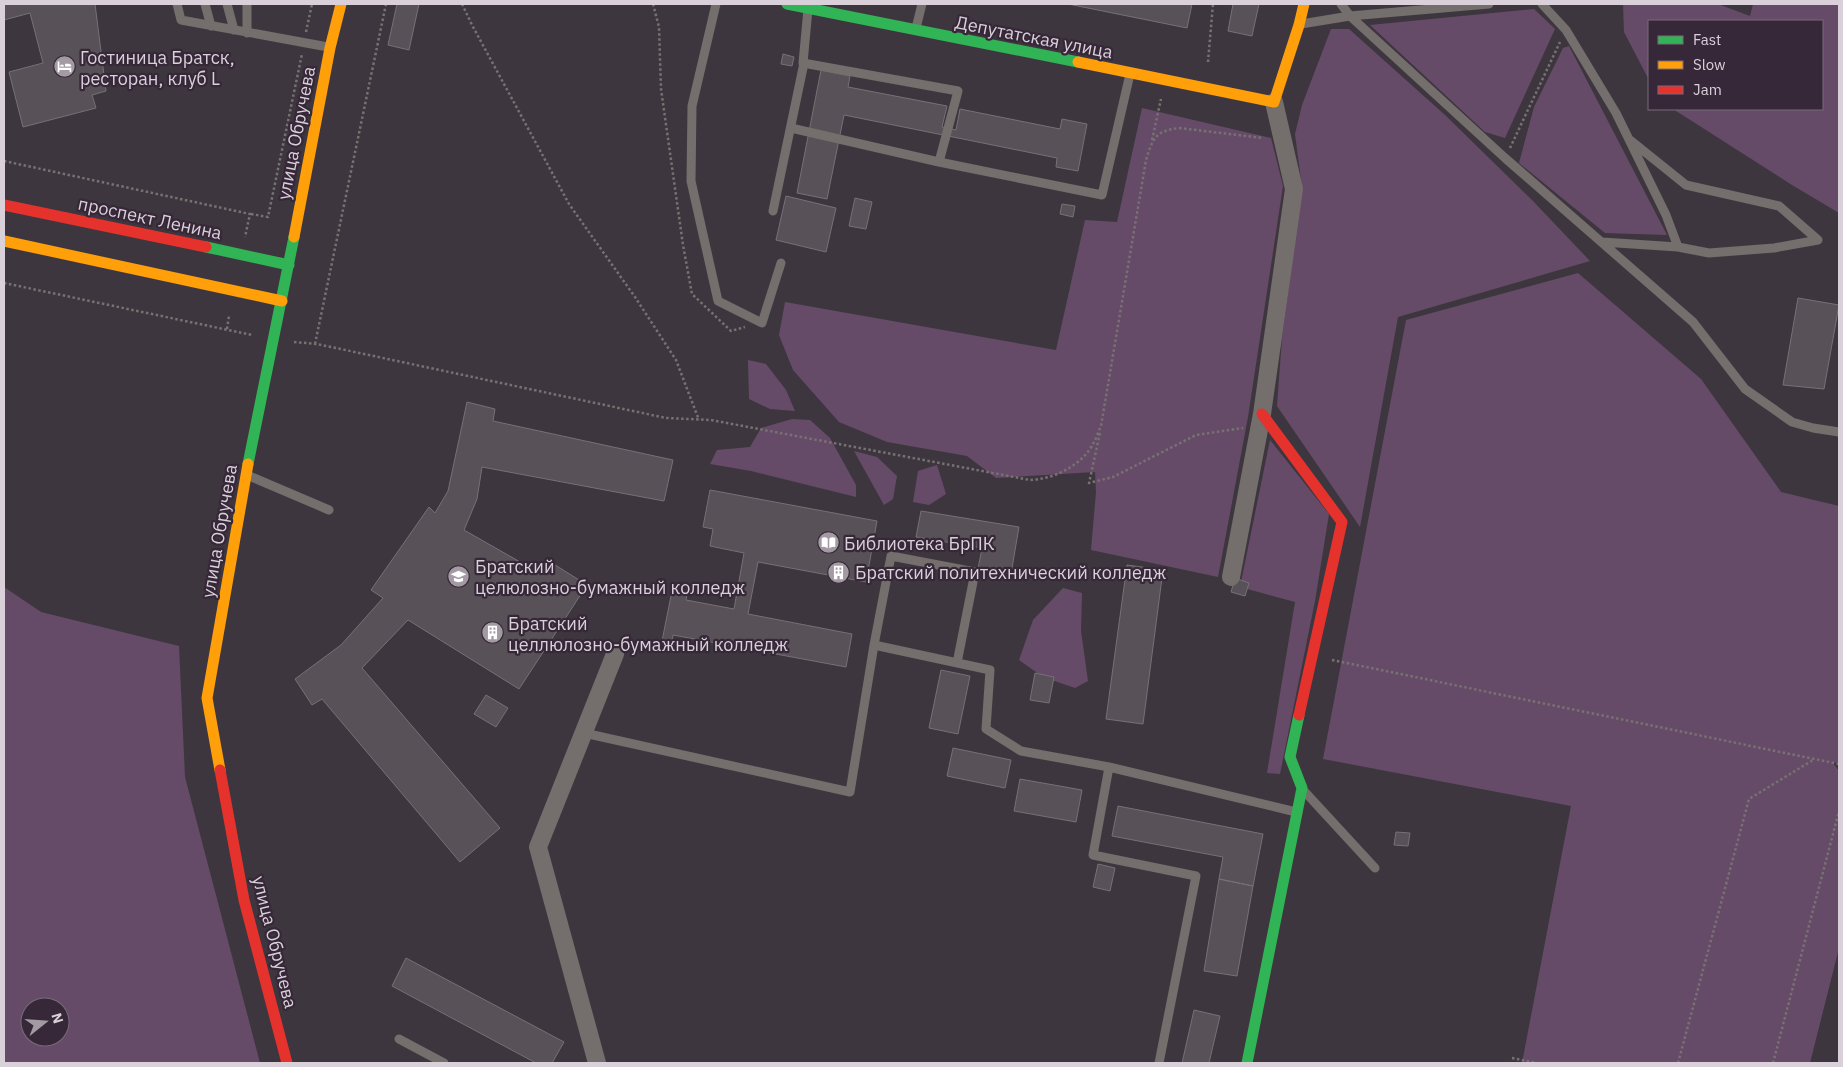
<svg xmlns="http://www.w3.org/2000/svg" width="1843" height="1067" font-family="'IBM Plex Sans',sans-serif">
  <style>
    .green { fill: #654b68; fill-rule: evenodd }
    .building { fill: #585258; stroke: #777077 }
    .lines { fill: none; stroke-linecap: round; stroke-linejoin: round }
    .path { stroke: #777272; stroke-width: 2.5; stroke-dasharray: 2.5 2.5; stroke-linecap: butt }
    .lane { stroke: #746e6c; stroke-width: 9 }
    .street { stroke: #746e6c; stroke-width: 18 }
    .fast { stroke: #30b455; stroke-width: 11 }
    .slow { stroke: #ff9f0a; stroke-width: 11 }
    .jam { stroke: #e5322d; stroke-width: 11 }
    .labels { text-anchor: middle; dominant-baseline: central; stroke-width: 4.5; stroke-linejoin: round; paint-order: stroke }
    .street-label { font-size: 18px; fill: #dad0da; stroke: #362838 }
    .poi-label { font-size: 18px; fill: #dad0da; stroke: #362838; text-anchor: start }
  </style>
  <rect width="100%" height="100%" fill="#3e363e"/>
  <path class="green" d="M1623,4H1718L1750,16L1753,4H1839V213L1792,185L1673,109H1822V21H1649V80L1624,32Z
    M1534,9L1555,29L1505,138L1485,132L1370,25Z
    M1331,29H1349L1445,115L1532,200L1590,261L1398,317L1360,527L1277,406L1282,338L1302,187L1295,134L1302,105Z
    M1569,46L1667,235L1605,233L1519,163L1534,107L1563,48Z
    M1142,108L1271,138L1283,186L1248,417L1218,577L1091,550L1096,492L1095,472L996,478L967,456L887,442L839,422L793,370L779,335L785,302L1056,350L1085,220L1117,222Z
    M1578,273L1701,379L1781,492L1839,506V762L1833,763L1839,771V948L1810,1063H1522L1571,806L1323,759L1406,320Z
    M748,360L766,364L786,390L795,411L770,409L749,399Z
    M792,419L810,420L830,438L856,485V497L751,471L710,464L717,450L750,447L761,428Z
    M1270,440L1329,514L1315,601L1280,774L1267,773L1295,602L1240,587Z
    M854,451L877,457L897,476L893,499L884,505Z
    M937,465L946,494L929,505L913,502L918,471Z
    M4,587L41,612L179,646L185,777L260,1063H4ZM30,1007H60V1037H30Z
    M1063,588L1082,593L1081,631L1088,681L1075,688L1043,677L1019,660L1033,620Z"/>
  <path class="building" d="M4,4H95L106,91L92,95L96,108L23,127L9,72L43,63L30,13L4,20Z
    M397,4H419L409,50L388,45Z
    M1068,4H1192L1187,28Z
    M1233,4H1259L1252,36L1228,31Z
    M783,54L794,57L792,66L781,64Z
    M821,70L850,76L848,87L947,106L942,127L956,130L960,109L1060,129L1062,119L1087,124L1078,171L1056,167L1057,158L844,115L827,199L797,193Z
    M786,196L836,208L826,252L776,240Z
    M855,198L872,202L866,229L849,226Z
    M1062,204L1075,206L1073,217L1060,214Z
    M1798,298L1839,305L1824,389L1783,385Z
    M467,402L495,409L493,421L673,460L664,501L482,467L477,499L464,530L543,575L552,563L587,585L519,689L408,620L362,668L500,828L460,862L322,699L312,705L295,679L341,645L383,598L371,590L429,507L435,513L448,491Z
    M710,490L877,521L866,582L758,562L748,614L852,634L846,667L673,635L672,643L662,641L672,591L687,594L686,600L734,609L744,553L710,546L713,529L703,527Z
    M921,511L1019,527L1011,574L978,569L982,548L916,537Z
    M1127,565L1163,570L1143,724L1106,719Z
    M1235,578L1249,583L1245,596L1231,592Z
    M941,670L970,676L958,734L929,728Z
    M1035,673L1054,677L1049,703L1030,700Z
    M486,695L508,708L496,727L474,714Z
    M953,748L1011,760L1005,788L947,776Z
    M1020,779L1082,790L1076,822L1014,811Z
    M1118,806L1263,834L1253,886L1219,879L1223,857L1112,836Z
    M1396,832L1410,833L1408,846L1394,845Z
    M1098,864L1115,868L1110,891L1093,887Z
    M1219,879L1253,886L1237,976L1204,971Z
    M406,958L564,1042L552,1063H536L392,986Z
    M1194,1010L1220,1016L1209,1063H1182Z"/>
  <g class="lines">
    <path class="path" d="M462,4L472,25L569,204L635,297L676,360L699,420
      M653,4L659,27L661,89L683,245L692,294L731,331L745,327
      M306,32L312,4
      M1208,62L1213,4
      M1152,140L1161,99
      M1510,148L1560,42
      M4,161L250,214L245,237
      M251,214L268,217L302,54
      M4,283L252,335
      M227,329L229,316
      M294,342L317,344L666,418L711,420L1030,480C1054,479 1081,466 1093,444C1096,439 1098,432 1101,426L1146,160C1153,138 1155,131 1179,128L1263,138
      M315,344L386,4
      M1100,433L1089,483L1113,477L1196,435L1243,428
      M1332,660L1839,764
      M1512,1058L1536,1063
      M1678,1063L1749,799L1813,760
      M1773,1063L1839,811"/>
    <path class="lane" d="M177,4L181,20L328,47
      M205,4L211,26
      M227,4L234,30
      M716,4L692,106L691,181L718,301L762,323L781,263
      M1341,4L1350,16L1505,158L1693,322L1745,389L1792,422L1813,428L1839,432
      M1542,4L1566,30L1616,113L1666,215L1678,247L1709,253L1774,248L1818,240
      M808,9L803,63L958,91L939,162L1102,195L1130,74
      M1301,24L1350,16L1489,4
      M916,28L922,4
      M247,33V4
      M791,128L939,162
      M1630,140L1686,185L1779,206L1818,240
      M773,211L804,63
      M1602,242L1678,247
      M247,475L329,510
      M874,645L891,556L975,572L957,663
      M584,733L850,792L874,645L990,670L986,729L1021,751L1109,767
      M1305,792L1375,868
      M399,1039L444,1063
      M1159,1063L1196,876L1093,855L1109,767L1296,812"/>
    <path class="street" d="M1231,577L1262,414L1294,189L1274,102
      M597,1063L538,847L615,654"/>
    <path class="fast" d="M787,4L1078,62
      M206,247L289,265
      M248,464L294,237
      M1247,1063L1302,788L1290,757L1299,715"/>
    <path class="slow" d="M1078,62L1274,102L1299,25L1304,4
      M294,237L330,48L341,4
      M4,241L282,301
      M220,770L207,698L248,464"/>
    <path class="jam" d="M4,205L206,247
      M1262,414L1342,522L1299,715
      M220,770L244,900L287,1063"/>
  </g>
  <defs>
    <symbol id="hotel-disc" viewBox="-11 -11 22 22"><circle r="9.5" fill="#a39aa3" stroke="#362838"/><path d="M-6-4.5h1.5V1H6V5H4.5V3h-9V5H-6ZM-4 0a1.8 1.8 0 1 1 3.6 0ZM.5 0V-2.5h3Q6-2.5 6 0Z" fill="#fff"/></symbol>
    <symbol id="library-disc" viewBox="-11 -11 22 22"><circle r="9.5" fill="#a39aa3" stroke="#362838"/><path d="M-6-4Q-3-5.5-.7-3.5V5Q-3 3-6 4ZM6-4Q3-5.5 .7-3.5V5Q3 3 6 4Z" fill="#fff"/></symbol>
    <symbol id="building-disc" viewBox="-11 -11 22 22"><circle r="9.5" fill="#a39aa3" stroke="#362838"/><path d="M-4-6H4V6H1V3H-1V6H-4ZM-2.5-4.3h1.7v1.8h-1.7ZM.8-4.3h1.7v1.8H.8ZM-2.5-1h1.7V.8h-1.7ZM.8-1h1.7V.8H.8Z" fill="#fff"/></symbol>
    <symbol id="university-disc" viewBox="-11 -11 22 22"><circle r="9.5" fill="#a39aa3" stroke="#362838"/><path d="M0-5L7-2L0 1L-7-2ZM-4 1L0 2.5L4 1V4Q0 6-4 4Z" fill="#fff"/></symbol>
  </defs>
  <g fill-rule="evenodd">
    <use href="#hotel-disc" x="52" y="54" width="25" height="25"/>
    <use href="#library-disc" x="816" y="530" width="25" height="25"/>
    <use href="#building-disc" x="826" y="560" width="25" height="25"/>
    <use href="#university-disc" x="446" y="564" width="25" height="25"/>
    <use href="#building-disc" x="480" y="620" width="25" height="25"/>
  </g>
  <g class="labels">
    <g class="street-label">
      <text transform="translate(1034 37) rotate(11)">Депутатская улица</text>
      <text transform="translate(296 133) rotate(-79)">улица Обручева</text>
      <text transform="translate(150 218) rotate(12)">проспект Ленина</text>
      <text transform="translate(219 531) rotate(-80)">улица Обручева</text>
      <text transform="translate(275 942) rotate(76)">улица Обручева</text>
    </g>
    <g class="poi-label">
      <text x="80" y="57">Гостиница Братск,<tspan x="80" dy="21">ресторан, клуб L</tspan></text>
      <text x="844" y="543">Библиотека БрПК</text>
      <text x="475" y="566">Братский<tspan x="475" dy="21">целюлозно-бумажный колледж</tspan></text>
      <text x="855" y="572">Братский политехнический колледж</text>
      <text x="508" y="623">Братский<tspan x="508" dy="21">целлюлозно-бумажный колледж</tspan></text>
    </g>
  </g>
  <rect width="1843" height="1067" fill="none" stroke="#dad0da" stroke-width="10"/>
  <rect x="1648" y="20" width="175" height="90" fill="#362838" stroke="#786b79"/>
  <rect x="1658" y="36" width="25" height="8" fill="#30b455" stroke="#786b79"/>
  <text x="1693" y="45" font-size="15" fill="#dad0da">Fast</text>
  <rect x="1658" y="61" width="25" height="8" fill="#ff9f0a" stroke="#786b79"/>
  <text x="1693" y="70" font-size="15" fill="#dad0da">Slow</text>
  <rect x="1658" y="86" width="25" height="8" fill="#e5322d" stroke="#786b79"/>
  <text x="1693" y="95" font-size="15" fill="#dad0da">Jam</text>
  <g transform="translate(45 1022) rotate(73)"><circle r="24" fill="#362838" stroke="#786b79"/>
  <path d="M0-4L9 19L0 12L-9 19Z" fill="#a39aa3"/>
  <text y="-8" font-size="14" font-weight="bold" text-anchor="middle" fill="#dad0da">N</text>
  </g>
</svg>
